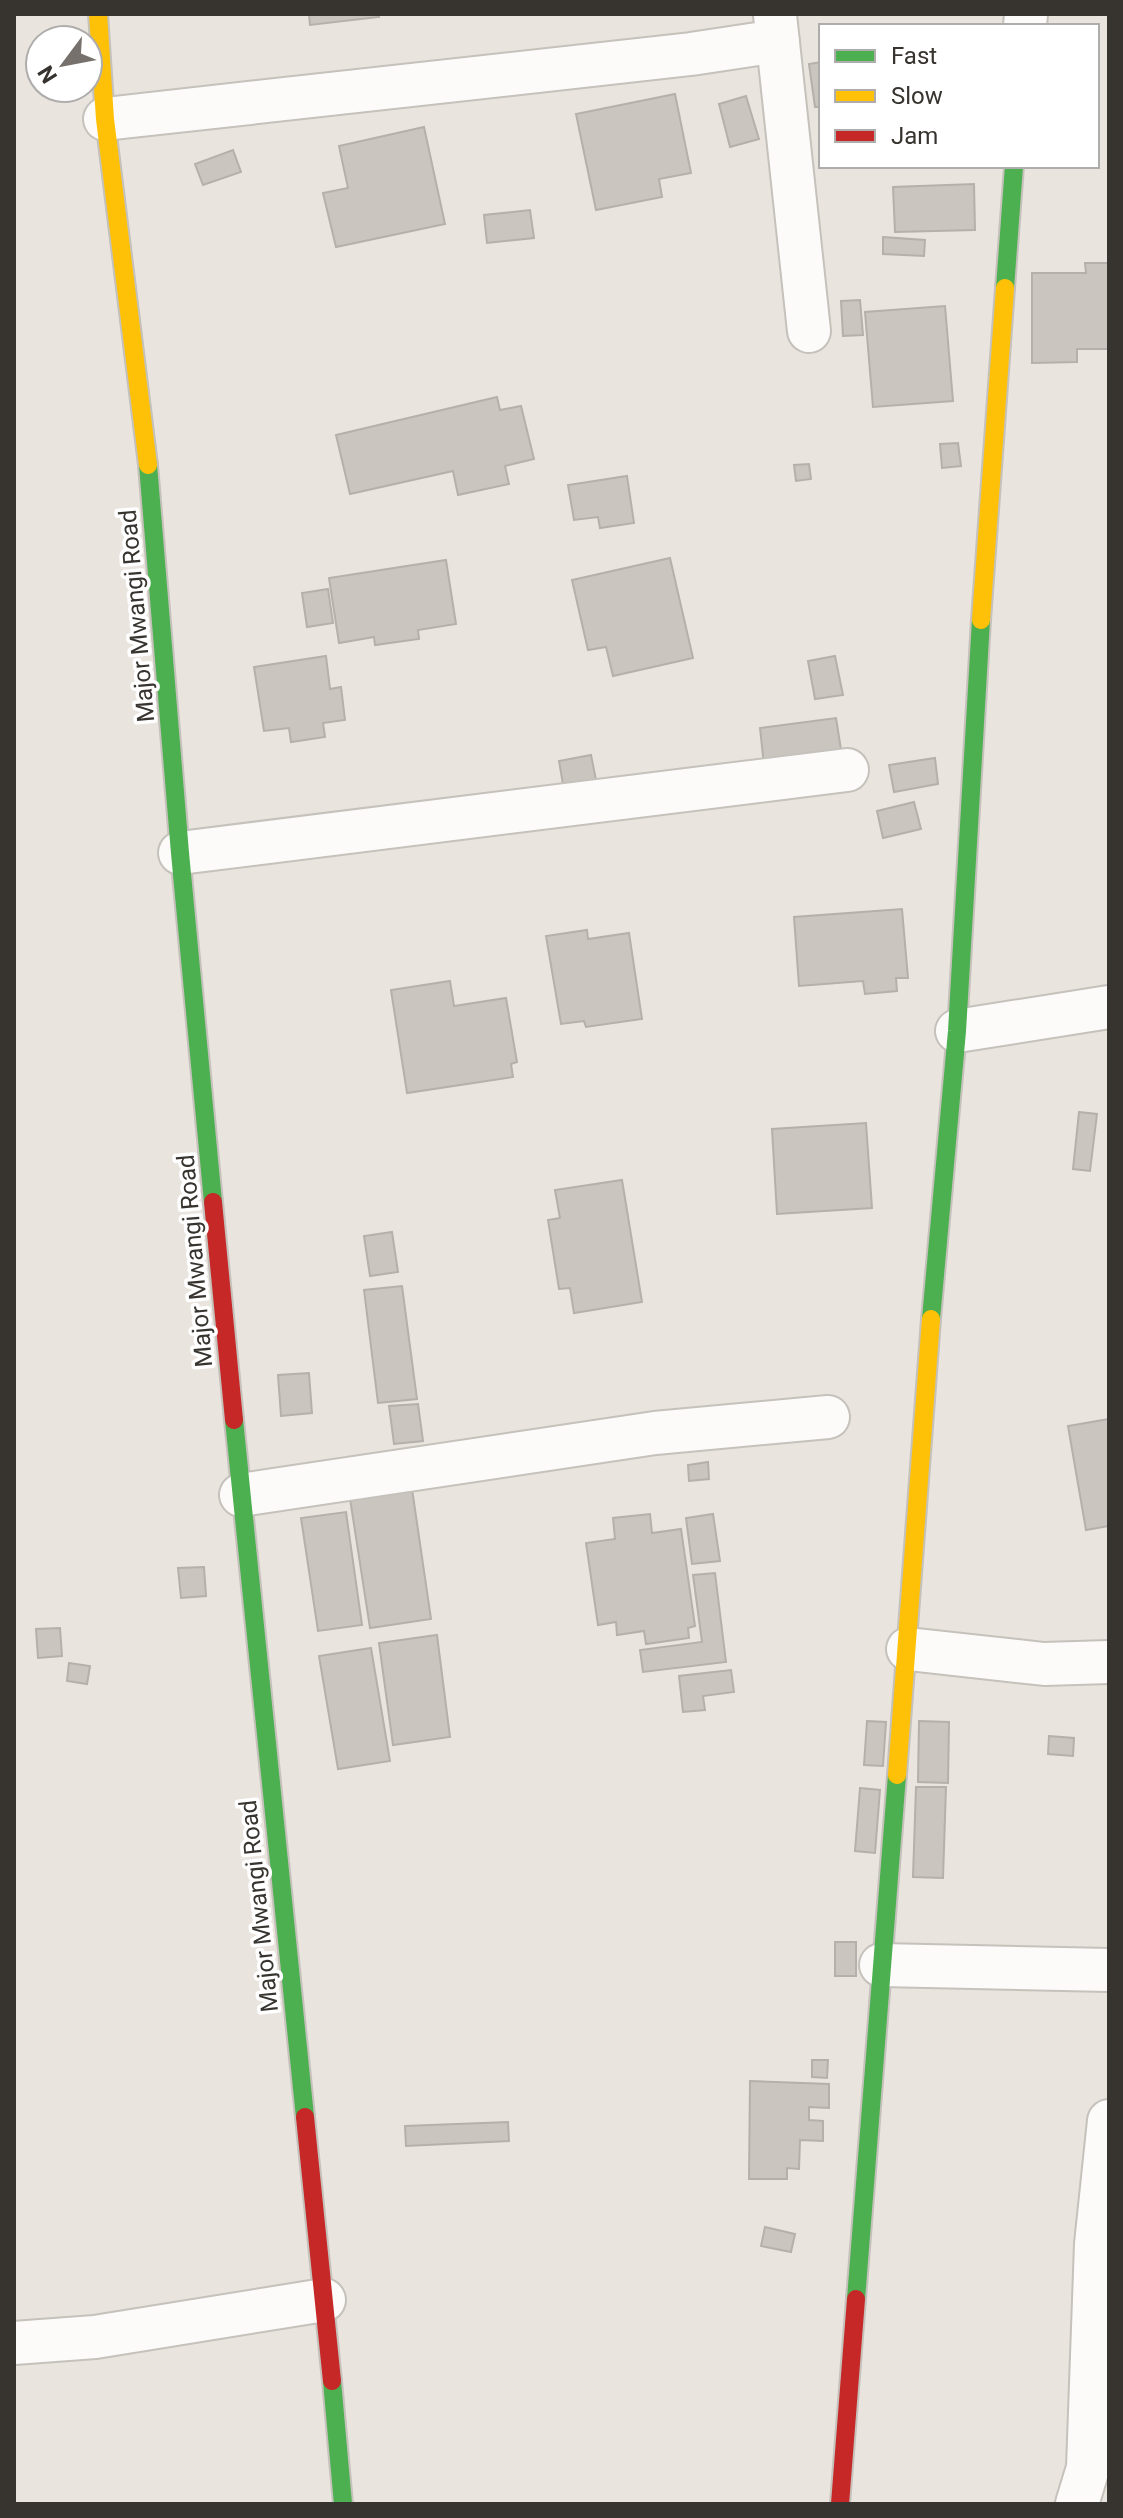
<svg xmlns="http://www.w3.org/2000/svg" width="1123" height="2518" font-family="Roboto,sans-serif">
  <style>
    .building { fill: #cac5bf; stroke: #b5b0ab; stroke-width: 2 }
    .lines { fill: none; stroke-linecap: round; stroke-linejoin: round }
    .street-casing { stroke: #c5c1bb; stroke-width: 46 }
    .fast-casing { stroke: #c5c1bb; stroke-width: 22 }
    .slow-casing { stroke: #c5c1bb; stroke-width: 22 }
    .jam-casing { stroke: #c5c1bb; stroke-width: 22 }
    .street { stroke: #fcfbfa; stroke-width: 42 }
    .fast { stroke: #4caf50; stroke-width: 18 }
    .slow { stroke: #ffc107; stroke-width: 18 }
    .jam { stroke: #c62828; stroke-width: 18 }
    .labels { text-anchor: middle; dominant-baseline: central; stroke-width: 7; stroke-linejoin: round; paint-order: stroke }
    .street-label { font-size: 24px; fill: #37332e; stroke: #fff }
  </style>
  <rect width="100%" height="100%" fill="#eae4de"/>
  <path class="building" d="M309,14H378L379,17L310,25Z
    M821,62V107H815L809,64Z
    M675,94L691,173L659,179L662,197L596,210L576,114Z
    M746,96L759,139L730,147L719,104Z
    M424,127L445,224L336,247L323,193L348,188L339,146Z
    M233,150L241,172L203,185L195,164Z
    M974,184L975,230L895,232L893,187Z
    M530,210L534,238L487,243L484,215Z
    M883,237L925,240L924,256L883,254Z
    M1085,263H1109V349H1077V362L1032,363V273H1086Z
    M860,300L863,335L843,336L841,301Z
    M945,306L953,401L873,407L865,312Z
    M497,397L500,410L521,406L534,459L505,466L509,484L458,495L453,471L350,494L336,435Z
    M958,443L961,466L942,468L940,444Z
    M809,464L811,479L796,481L794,465Z
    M627,476L634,523L600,528L598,517L574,520L568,485Z
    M670,558L693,658L613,676L606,647L588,650L572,580Z
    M446,560L456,624L418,630L419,639L375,645L374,637L339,643L329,578Z
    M328,589L333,623L307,627L302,593Z
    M326,656L330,689L341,687L345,720L323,723L325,737L291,742L289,728L264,731L254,667Z
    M835,656L843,695L815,699L808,661Z
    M836,718L842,756L764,765L760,728Z
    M591,755L598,790L565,796L559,761Z
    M935,758L938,784L894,792L889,765Z
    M914,802L921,829L883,838L877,811Z
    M902,909L908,978H896L897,991L865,994L863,981L799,986L794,917Z
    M587,930L588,939L629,933L642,1019L586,1027L584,1021L561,1024L546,936Z
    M450,981L454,1006L506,998L517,1062L511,1064L513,1077L407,1093L391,990Z
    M1079,1112L1097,1114L1090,1171L1073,1169Z
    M866,1123L872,1208L777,1214L772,1129Z
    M622,1180L642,1302L574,1313L570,1288L559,1289L548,1220L560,1218L555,1190Z
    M392,1232L398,1272L370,1276L364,1236Z
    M402,1286L417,1399L378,1403L364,1290Z
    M309,1373L312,1413L281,1416L278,1375Z
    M418,1404L423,1441L394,1444L389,1406Z
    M1109,1419V1526L1086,1530L1068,1426Z
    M708,1462L709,1479L689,1481L688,1465Z
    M411,1482L431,1619L370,1628L349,1492Z
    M346,1512L362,1625L318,1631L301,1518Z
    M650,1514L652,1533L681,1529L695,1626L688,1628L689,1638L646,1644L644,1631L617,1635L616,1622L598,1625L586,1543L615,1539L613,1518Z
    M713,1514L720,1561L692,1564L686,1518Z
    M204,1567L206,1596L181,1598L178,1568Z
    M715,1573L726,1662L643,1672L640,1650L702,1642L693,1575Z
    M60,1628L62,1656L38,1658L36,1629Z
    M437,1635L450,1737L393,1745L379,1643Z
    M371,1648L390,1761L338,1769L319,1656Z
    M69,1663L90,1666L87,1684L67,1681Z
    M731,1670L734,1692L703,1696L705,1710L683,1712L679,1676Z
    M867,1721L886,1722L883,1766L864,1765Z
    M919,1721L949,1722L948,1783L918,1782Z
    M1049,1736L1074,1738L1073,1756L1048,1754Z
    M916,1787H946L943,1878L913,1877Z
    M860,1788L880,1790L875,1853L855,1851Z
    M835,1942H856V1976H835Z
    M812,2060H828L827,2078L812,2077Z
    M750,2081L829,2084V2108L809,2107V2120L823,2121V2141L800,2140L799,2169L787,2168V2179H749Z
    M508,2122L509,2141L406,2146L405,2126Z
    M765,2227L795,2234L791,2252L761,2246Z"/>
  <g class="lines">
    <defs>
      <path id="street" d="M775,15L809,331
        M1025,26L1026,14
        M105,119L691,54L778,41
        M180,853L847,770
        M957,1031L1109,1007
        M241,1495L655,1433L828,1417
        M908,1649L1044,1664L1109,1662
        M881,1965L1109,1970
        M14,2343L95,2337L324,2300
        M1077,2504L1088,2468L1096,2244L1109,2121"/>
      <path id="fast" d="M1005,288L1014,166
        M148,465L180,853L213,1202
        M931,1319L957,1031L981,620
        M234,1420L305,2117
        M856,2299L897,1775
        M332,2381L343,2504"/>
      <path id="slow" d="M98,14L105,119L148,465
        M981,620L1005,288
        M897,1775L931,1319"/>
      <path id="jam" d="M213,1202L234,1420
        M305,2117L332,2381
        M840,2504L856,2299"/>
    </defs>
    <use href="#street" class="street-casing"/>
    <use href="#fast" class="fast-casing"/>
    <use href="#slow" class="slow-casing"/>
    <use href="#jam" class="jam-casing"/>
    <use href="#street" class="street"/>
    <use href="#fast" class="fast"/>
    <use href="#slow" class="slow"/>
    <use href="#jam" class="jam"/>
  </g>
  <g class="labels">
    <g class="street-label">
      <text transform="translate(137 616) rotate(-95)">Major Mwangi Road</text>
      <text transform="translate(195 1261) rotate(-95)">Major Mwangi Road</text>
      <text transform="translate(259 1906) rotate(-96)">Major Mwangi Road</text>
    </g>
  </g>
  <rect width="1123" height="2518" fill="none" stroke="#37332e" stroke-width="32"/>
  <rect x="819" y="24" width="280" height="144" fill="#ffffff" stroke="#afadab" stroke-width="2"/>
  <rect x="835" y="50" width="40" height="12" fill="#4caf50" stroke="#afadab" stroke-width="2"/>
  <text x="891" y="64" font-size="24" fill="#37332e">Fast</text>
  <rect x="835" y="90" width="40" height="12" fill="#ffc107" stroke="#afadab" stroke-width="2"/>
  <text x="891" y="104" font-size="24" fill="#37332e">Slow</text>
  <rect x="835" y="130" width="40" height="12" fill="#c62828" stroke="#afadab" stroke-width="2"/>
  <text x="891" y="144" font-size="24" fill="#37332e">Jam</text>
  <g transform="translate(64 64) rotate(238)"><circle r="38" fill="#ffffff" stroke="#afadab" stroke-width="2"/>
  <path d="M0-6L14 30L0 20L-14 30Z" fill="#76716c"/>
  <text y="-12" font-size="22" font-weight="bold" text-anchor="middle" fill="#37332e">N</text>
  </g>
</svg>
